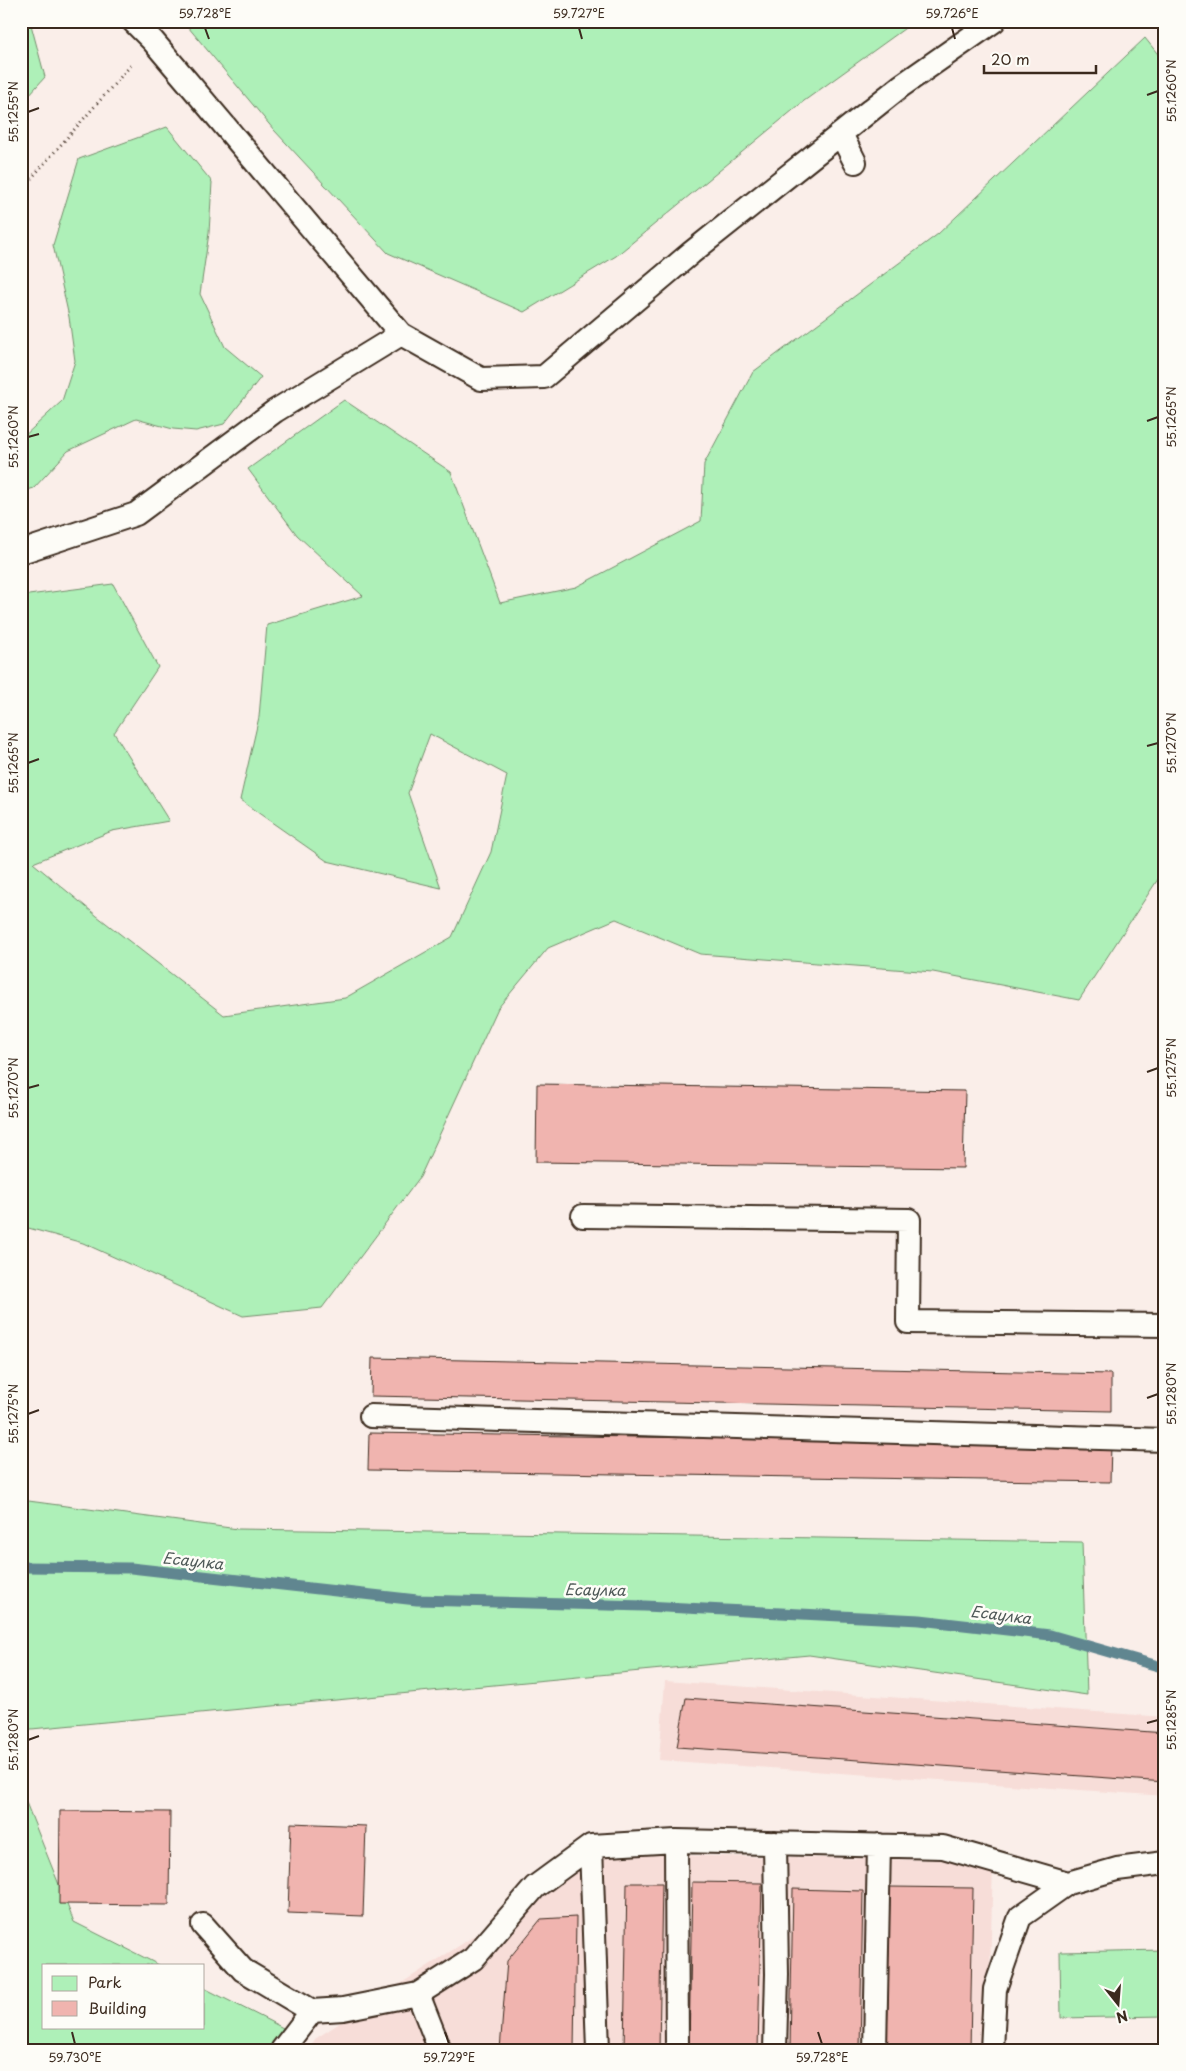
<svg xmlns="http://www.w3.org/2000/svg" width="1186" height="2071" font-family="'Playpen Sans',sans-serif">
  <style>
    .built { fill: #f7ddd8 }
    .green { fill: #aef0b8; stroke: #748d6b }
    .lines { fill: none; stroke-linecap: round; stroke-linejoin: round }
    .stream { stroke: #618690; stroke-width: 11 }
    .building { fill: #f0b4af; stroke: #3b2a1e }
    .service-casing { stroke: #3b2a1e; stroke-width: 26 }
    .path { stroke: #3b2a1e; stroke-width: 3; stroke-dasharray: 1 4; stroke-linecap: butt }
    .service { stroke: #fdfcf7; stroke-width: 22 }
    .ticks { fill: none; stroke: #3b2a1e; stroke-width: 2 }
    .labels { text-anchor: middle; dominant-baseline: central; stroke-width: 5; stroke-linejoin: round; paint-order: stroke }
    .water-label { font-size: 15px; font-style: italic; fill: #4e5857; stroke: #fdfcf7 }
    .neatline { fill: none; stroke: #3b2a1e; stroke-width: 2 }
    .ticks-label { font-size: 12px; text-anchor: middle; fill: #3b2a1e }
  </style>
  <rect width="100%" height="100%" fill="#faeee9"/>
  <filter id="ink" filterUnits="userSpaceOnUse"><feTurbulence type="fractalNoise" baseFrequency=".02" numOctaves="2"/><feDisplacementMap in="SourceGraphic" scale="10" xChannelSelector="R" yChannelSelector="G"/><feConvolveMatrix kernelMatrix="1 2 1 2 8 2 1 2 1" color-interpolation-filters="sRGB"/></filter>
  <g filter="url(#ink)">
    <path class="built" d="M665,1681L1165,1717V1796L659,1760Z
      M601,1854L993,1861L988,2050H309L315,2039Z"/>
    <path class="green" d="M21,21H30L45,77L21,104Z
      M183,21H915L804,101L616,256L524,312L388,253L274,130Z
      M1145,38L1165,63V826L1162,873L1079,1000L933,972L700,954L616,919L548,948L498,1008L420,1177L322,1308L243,1316L83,1243L21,1226V596L113,584L158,667L114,733L169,821L112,831L33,863L97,916L224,1015L345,998L452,937L491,852L507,775L430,734L408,793L441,888L327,861L240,800L259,717L267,625L363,596L297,535L248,469L344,400L451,472L500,603L576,587L701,521L704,464L753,372L938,234Z
      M167,127L212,182L209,233L200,294L225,347L261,377L224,424L196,431L173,429L136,419L68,451L34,488L21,492V439L62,401L75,361L69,317L53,245L79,159Z
      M21,1500L238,1529L1082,1542L1087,1695L809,1655L21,1730Z
      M21,1790L74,1922L159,1965H44V2027H204V1988L291,2032L287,2050H21Z
      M1165,1950V2016L1061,2018L1060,1952Z"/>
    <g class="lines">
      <path class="stream" d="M21,1567L131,1568L417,1600L645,1606L920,1620L1050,1635L1165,1668"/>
    </g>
    <path class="building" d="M537,1084L965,1091L963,1168L536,1162Z
      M372,1358L1111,1374V1411L371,1396Z
      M369,1433L1111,1444L1110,1482L368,1470Z
      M686,1698L1165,1733V1782L677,1747Z
      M60,1811L170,1812L169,1905L59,1904Z
      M291,1823L366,1826L363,1916L288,1913Z
      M692,1882L762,1883L758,2050H689Z
      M627,1883H662L659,2050H624Z
      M890,1887L973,1888L970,2050H887Z
      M793,1889L863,1891L860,2050H790Z
      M576,1917L574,2050H500L507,1961L541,1919Z
      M1128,2045H1165V2050H1128Z"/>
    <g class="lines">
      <defs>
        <path id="service" d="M133,21L153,41L401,334L481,379L544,377L691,253L901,86L994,21
          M841,134L855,162
          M21,552L136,514L275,411L401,334
          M583,1216L909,1220L908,1322L1165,1325
          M371,1416L1165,1440
          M676,1841L677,2050
          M591,1846L598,2050
          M203,1925L243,1970L312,2011L343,2009L418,1994L473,1959L535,1887L591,1846L676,1841L943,1847L1068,1883
          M418,1994L440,2050
          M282,2050L312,2011
          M775,2050L777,1974L775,1843
          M875,2050L879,1845
          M992,2050L995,1989L1020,1917L1068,1883L1117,1869L1165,1863"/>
      </defs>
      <use href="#service" class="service-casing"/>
      <path class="path" d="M21,190L132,64
        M21,2049L24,2050"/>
      <use href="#service" class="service"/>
    </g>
  </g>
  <path class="ticks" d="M205,28L209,39M579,28L582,39M952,28L955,39M1147,95L1158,91M28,112L39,108M1147,421L1158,417M28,437L39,434M1147,746L1158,743M28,763L39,759M1147,1072L1158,1068M28,1088L39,1085M1147,1398L1158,1394M28,1414L39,1410M1147,1723L1158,1720M28,1740L39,1736M72,2032L75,2044M445,2032L449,2044M818,2032L822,2044"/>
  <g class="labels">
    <g class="water-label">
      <text transform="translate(193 1560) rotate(6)">Есаулка</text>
      <text transform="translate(595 1589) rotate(1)">Есаулка</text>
      <text transform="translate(1001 1614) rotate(7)">Есаулка</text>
    </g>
  </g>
  <rect width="1186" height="2071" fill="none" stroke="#fdfcf7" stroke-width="55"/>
  <rect x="42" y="1964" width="162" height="65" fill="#fdfcf7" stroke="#afa8a0"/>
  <rect x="52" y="1976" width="25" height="15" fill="#aef0b8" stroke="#afa8a0"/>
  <text x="88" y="1988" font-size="15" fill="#3b2a1e">Park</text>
  <rect x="52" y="2001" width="25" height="15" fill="#f0b4af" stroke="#afa8a0"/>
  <text x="88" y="2014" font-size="15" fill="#3b2a1e">Building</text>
  <g transform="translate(1118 2004) rotate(163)" stroke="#fdfcf7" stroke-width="4" paint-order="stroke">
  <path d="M0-4L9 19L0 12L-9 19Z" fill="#3b2a1e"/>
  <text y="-8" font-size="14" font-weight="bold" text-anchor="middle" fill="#3b2a1e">N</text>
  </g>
  <path d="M984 65v8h112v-8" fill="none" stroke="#3b2a1e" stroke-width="2.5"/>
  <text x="991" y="65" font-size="15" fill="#3b2a1e" stroke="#fdfcf7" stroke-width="4" paint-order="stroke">20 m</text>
  <rect x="28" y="28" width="1130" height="2016" class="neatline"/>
  <g class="ticks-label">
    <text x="205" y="18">59.728°E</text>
    <text x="579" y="18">59.727°E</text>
    <text x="952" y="18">59.726°E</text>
    <text transform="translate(1172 91) rotate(-90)" y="4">55.1260°N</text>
    <text transform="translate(14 112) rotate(-90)" y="4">55.1255°N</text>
    <text transform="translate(1172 417) rotate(-90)" y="4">55.1265°N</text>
    <text transform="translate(14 437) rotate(-90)" y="4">55.1260°N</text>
    <text transform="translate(1172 743) rotate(-90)" y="4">55.1270°N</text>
    <text transform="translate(14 763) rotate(-90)" y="4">55.1265°N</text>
    <text transform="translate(1172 1068) rotate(-90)" y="4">55.1275°N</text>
    <text transform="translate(14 1088) rotate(-90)" y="4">55.1270°N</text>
    <text transform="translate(1172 1394) rotate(-90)" y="4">55.1280°N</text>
    <text transform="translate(14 1414) rotate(-90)" y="4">55.1275°N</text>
    <text transform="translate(1172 1720) rotate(-90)" y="4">55.1285°N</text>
    <text transform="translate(14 1740) rotate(-90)" y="4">55.1280°N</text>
    <text x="75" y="2062">59.730°E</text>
    <text x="449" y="2062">59.729°E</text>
    <text x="822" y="2062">59.728°E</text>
  </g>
</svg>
